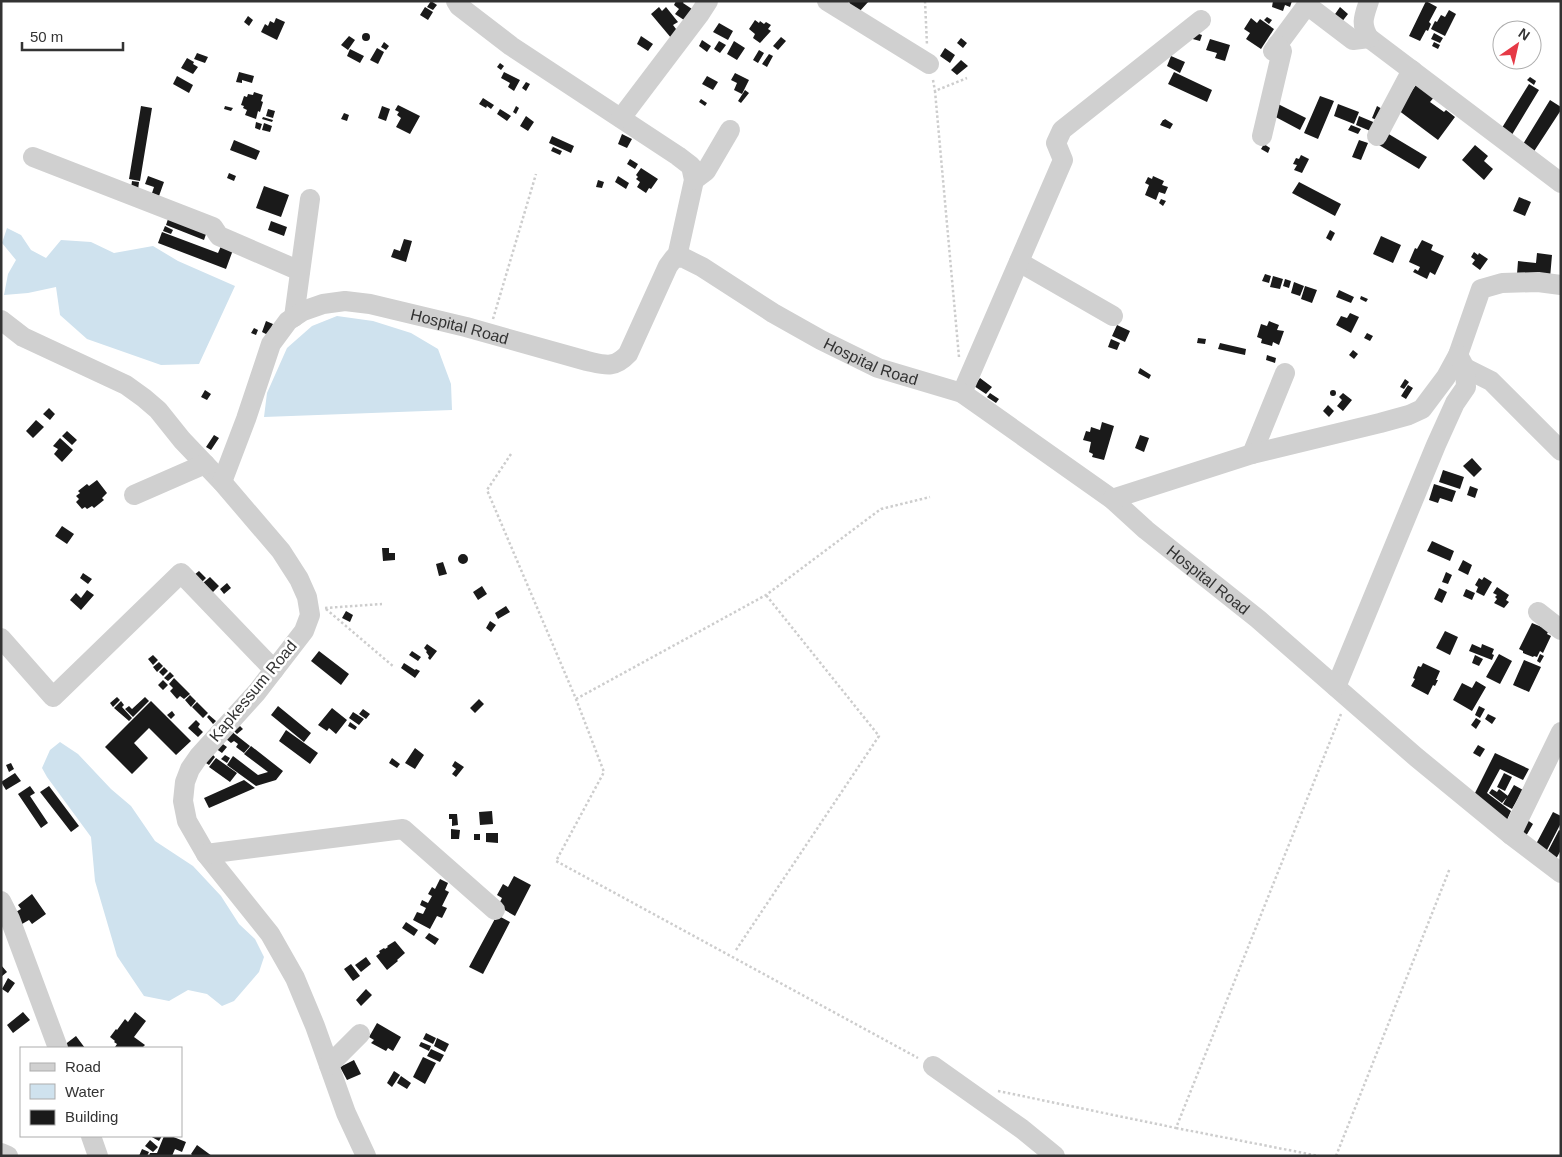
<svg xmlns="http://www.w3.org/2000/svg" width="1562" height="1157" font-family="Arial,sans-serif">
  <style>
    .water { fill: #cfe2ee }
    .building { fill: #1a1a1a }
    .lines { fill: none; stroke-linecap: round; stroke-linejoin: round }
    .path { stroke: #cdcdcd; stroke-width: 2.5; stroke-dasharray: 2.5 2.5; stroke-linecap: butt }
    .minor { stroke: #d0d0d0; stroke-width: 20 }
    .labels { text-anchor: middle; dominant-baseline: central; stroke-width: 5; stroke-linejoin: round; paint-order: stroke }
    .street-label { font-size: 16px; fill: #333; stroke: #fff }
  </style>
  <rect width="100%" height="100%" fill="#fff"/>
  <path class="water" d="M7,228L21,235L31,250L46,258L61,240L91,242L114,253L153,246L178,261L235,286L199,364L161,365L87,339L60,315L56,287L28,293L4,295L8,274L16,260L2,243Z
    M337,316L373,321L411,333L438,349L451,384L452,410L264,417L267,393L287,348L312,326Z
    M60,742L78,754L111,789L131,806L155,841L193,866L221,896L239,924L255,939L264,957L259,972L234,1001L222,1006L207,994L188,990L169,1001L144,996L117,956L95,881L91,837L47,777L42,768L50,750Z"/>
  <path class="building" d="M431,1L437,5L433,10L427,7Z
    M676,1H684L683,3L695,11L687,22L675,14L679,9L674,5Z
    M851,1H869L859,12L849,3Z
    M1273,1H1292L1290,7L1285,5L1283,11L1272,7Z
    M1426,1L1437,7L1429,22L1431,24L1428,31L1426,30L1420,41L1409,36Z
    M425,7L433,12L428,20L420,15Z
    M659,7L662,11L666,7L678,22L673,25L679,33L672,39L651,14Z
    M1340,7L1348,14L1341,23L1333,17Z
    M1449,10L1456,14L1445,36L1431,29L1435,21L1437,22L1441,15L1445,17Z
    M248,16L253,20L249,26L244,22Z
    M1267,17L1272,20L1269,24L1264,20Z
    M276,18L285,22L277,40L261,32L265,24L268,26L270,21L274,23Z
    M1251,18L1257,23L1260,19L1274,29L1261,49L1246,39L1250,33L1244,29Z
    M755,20L759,23L760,21L764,24L766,22L771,25L768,29L771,31L760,43L753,38L755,34L749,29Z
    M719,23L733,31L728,40L713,32Z
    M1190,31L1202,35L1200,41L1189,38Z
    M1434,33L1443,38L1440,43L1431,39Z
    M362 37a4 4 0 1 1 8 0a4 4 0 1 1-8 0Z
    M349,36L355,40L348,50L341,45Z
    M641,36L653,44L648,51L637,44Z
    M781,37L786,41L778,50L773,46Z
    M961,38L967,43L963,48L957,43Z
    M1210,39L1230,45L1225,61L1215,58L1217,53L1206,50Z
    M702,40L711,46L707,52L699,46Z
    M719,41L726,45L720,53L714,49Z
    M734,41L745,48L737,60L727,54Z
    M384,42L389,46L386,50L381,47Z
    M1434,42L1440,45L1438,49L1432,46Z
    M377,48L384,52L378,64L370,60Z
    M945,48L955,55L950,63L940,56Z
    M350,49L364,56L360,63L347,56Z
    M759,50L764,53L758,63L753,60Z
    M197,53L208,57L205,63L194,59Z
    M769,54L773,56L767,67L762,64Z
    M1171,56L1185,62L1180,73L1167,66Z
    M187,58L194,62L193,64L198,67L193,74L181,68Z
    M961,60L968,66L957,75L951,70Z
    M500,63L504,66L501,70L497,67Z
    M239,72L254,76L252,83L242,80V83L236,82Z
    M504,72L520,80L514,91L508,87L510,83L501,78Z
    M1174,72L1212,90L1207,102L1168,84Z
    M735,73L749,80L742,94L734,90L737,83L731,80Z
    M177,76L193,85L189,93L173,84Z
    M707,76L718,82L713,90L702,84Z
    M1530,77L1536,81L1534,85L1527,80Z
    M526,82L530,84L526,91L522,88Z
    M1529,84L1539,90L1510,138L1500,131Z
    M1416,85L1435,96L1430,102L1444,112L1446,110L1455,117L1438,140L1398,110Z
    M745,90L749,93L741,103L738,101Z
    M254,92L263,95L261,101L263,102L260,112L258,111L256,119L245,115L247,110L243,108L244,106L241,105L244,96L247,97L248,94L253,95Z
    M1320,96L1334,101L1318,139L1304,133Z
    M483,98L494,105L491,109L487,106L486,108L479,104Z
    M701,99L707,103L705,106L699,102Z
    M1550,100L1561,107V110L1531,156L1520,149Z
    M1276,103L1306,118L1300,130L1270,114Z
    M1338,104L1359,112L1354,124L1334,116Z
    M398,105L420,116L410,134L396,127L401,118L397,115L399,112L395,110Z
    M141,106L152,108L140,181L129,179Z
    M225,106L233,108L231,111L224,109Z
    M382,106L390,109L386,121L378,118Z
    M516,106L519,108L516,114L513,112Z
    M1377,106L1384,110L1379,121L1372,118Z
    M268,109L275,111L273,118L266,116Z
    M500,109L511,116L507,121L497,114Z
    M344,113L349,115L347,121L341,119Z
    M526,116L534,122L528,131L520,126Z
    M1359,116L1378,124L1375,133L1356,125Z
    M263,117L273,120L272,122L262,119Z
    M1165,119L1173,124L1170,129L1160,125L1163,120H1164Z
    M256,122L262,124L260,130L255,128Z
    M264,123L272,126L270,132L262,130Z
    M1351,125L1361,129L1358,134L1348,130Z
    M1387,133L1427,157L1419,169L1379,145Z
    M622,134L632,139L627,148L618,144Z
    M552,136L574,146L571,153L549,143Z
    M234,140L260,151L256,160L230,150Z
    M1359,140L1368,143L1361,160L1352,157Z
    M1264,144L1270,148L1268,153L1261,149Z
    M1475,145L1488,156L1484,161L1493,169L1484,180L1462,160Z
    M553,147L562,151L560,155L551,151Z
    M1301,155L1309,159L1302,173L1294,170L1297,165L1293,164L1296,158L1299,159Z
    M630,159L638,164L635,169L627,164Z
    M641,168L658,179L651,189L649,188L646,193L637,187L640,182L636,179L638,177L636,175Z
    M229,173L236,176L234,181L227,178Z
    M148,176L164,182L159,196L152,193L154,187L145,184Z
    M618,176L629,183L626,189L615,182Z
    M1153,176L1164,181L1162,185L1168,187L1165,194L1159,192L1156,200L1145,195L1149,185L1145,183L1148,177L1152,179Z
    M598,180L604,182L602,188L596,187Z
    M132,181L139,182L138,190L131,188Z
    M1299,182L1341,204L1335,216L1292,193Z
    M264,186L289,195L281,217L256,208Z
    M1519,197L1531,202L1525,216L1513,211Z
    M1161,199L1166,201L1163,206L1159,203Z
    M169,216L207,231L204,240L166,225Z
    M271,221L287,227L284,236L268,230Z
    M165,226L173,230L171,234L163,231Z
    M1330,230L1335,233L1331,241L1326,238Z
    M162,232L218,253L221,246L233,250L226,269L158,243Z
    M1381,236L1401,245L1393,263L1373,254Z
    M404,239L412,241L406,262L391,257L394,249L400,251Z
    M1422,240L1433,245L1431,250L1444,256L1435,275L1430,272L1427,279L1413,272L1415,269L1418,271L1420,267L1409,262L1415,248L1417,249Z
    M1474,252L1478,255L1479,253L1488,259L1480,270L1472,264L1475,260L1471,257Z
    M1537,253L1552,255L1550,278L1517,274L1518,261L1536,263Z
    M1265,274L1271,276L1269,283L1262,281Z
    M1273,276L1283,279L1280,289L1270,287Z
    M1285,279L1291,281L1289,288L1283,286Z
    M1294,282L1304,286L1300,296L1291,293Z
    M1305,286L1317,290L1312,303L1301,299Z
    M1339,290L1354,297L1351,303L1336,297Z
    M1361,296L1368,299L1366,302L1360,299Z
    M1350,313L1359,317L1351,333L1336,325L1341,316L1347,318Z
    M266,321L273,324L268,335L262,332Z
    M1269,321L1279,325L1277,330L1284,331L1279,345L1273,342L1272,346L1261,343L1262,339L1257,337L1261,324L1267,326Z
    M1117,325L1130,331L1125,342L1112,336Z
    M254,328L258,330L256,335L251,333Z
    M1367,333L1373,336L1370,341L1364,338Z
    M1198,338L1206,339L1205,344L1197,343Z
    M1111,339L1120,343L1117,350L1108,347Z
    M1220,343L1246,349L1245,355L1218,349Z
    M1353,350L1358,354L1354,359L1349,355Z
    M1267,355L1276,358L1275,363L1266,360Z
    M1140,368L1151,375L1149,379L1138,373Z
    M980,378L992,387L986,394L974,386Z
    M1405,379L1409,382L1404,389L1400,387Z
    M1408,385L1413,388L1406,399L1401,396Z
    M1330 393a3 3 0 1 1 6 0a3 3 0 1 1-6 0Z
    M205,390L211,394L207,400L201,397Z
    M990,393L999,399L996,403L987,397Z
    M1343,393L1352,400L1343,411L1337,406L1342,400L1339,397Z
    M1328,405L1334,411L1329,417L1323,411Z
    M49,408L55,414L50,420L43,414Z
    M36,420L44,427L33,438L26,431Z
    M1102,422L1114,426L1104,460L1092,457L1093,454L1089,452L1091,442L1083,440L1086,431L1090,432L1091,427L1100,430Z
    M67,431L77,440L72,445L62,436Z
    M214,435L219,438L211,450L206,447Z
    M1140,435L1149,438L1144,452L1135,448Z
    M60,438L73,450L62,462L54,454L58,449L53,446Z
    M1472,458L1482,469L1474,477L1463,466Z
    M1443,470L1464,477L1460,489L1439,482Z
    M97,480L107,493L102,498L104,500L94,508L92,506L87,509L85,507L82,509L76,502L79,499L76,496L80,493L78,491L87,484L89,486Z
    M1434,484L1456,491L1452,502L1440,498L1438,503L1429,500Z
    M1470,486L1478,489L1475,498L1467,495Z
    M62,526L74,534L67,544L55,536Z
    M1432,541L1454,551L1450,561L1427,551Z
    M382,548H389V553H395V560L383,561Z
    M458 559a5 5 0 1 1 10 0a5 5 0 1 1-10 0Z
    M1463,560L1472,565L1468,575L1458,570Z
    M443,562L447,574L439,576L436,564Z
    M199,571L206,578L202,582L194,575Z
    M1446,572L1452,575L1448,584L1442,582Z
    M83,573L92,579L88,584L80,578Z
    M210,577L219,586L212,593L203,583Z
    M1484,577L1492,582L1484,596L1476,592L1478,587L1475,585L1479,578L1482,580Z
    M227,583L231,588L224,594L220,589Z
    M482,586L487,594L478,600L473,592Z
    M1497,587L1509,595L1506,600L1509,602L1504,608L1494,603L1497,599L1495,597L1497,595L1493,593Z
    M1439,588L1447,592L1442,603L1434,599Z
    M1466,589L1475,593L1472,600L1463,596Z
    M87,590L94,595L81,610L70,600L76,593L81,598Z
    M506,606L510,612L498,619L495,613Z
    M346,611L353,615L350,622L342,618Z
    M490,621L496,625L491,632L486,628Z
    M1532,623L1549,630L1547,634L1551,636L1543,653L1540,651L1537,657L1534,656L1533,657L1523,653V651L1519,649Z
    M1445,631L1458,637L1450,655L1436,648Z
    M427,644L437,651L430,660L428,658L429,656L426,652L427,651L424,648Z
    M1472,644L1481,648L1482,644L1494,649L1492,654L1494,655L1492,660L1469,651Z
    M319,651L349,674L341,685L311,661Z
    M412,651L421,657L418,661L409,655Z
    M1499,654L1512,661L1500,684L1486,677Z
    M1540,654L1544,656L1540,663L1537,661Z
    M153,655L158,660L153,665L148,659Z
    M1475,655L1483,659L1479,666L1472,663Z
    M1524,660L1541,667L1529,692L1513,685Z
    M159,662L163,666L157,672L153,667Z
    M404,663L415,670L416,669L420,671L415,678L401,668Z
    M1423,663L1440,671L1436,680H1438L1435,686L1433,685L1428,695L1411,686L1415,679L1413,678L1418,666L1421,667Z
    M164,667L168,671L163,676L159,672Z
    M170,672L174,676L168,681L164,678Z
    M174,678L190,694L184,699L180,696L177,699L170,691L173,688L169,684Z
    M163,680L168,685L163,690L158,685Z
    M1476,681L1486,687L1472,711L1453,700L1462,683L1472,688Z
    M190,695L196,701L191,707L185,700Z
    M117,697L120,700L113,707L110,703Z
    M145,697L149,701L133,717L125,709L129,706L132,709Z
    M479,699L484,704L475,713L470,708Z
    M121,701L124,705L122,707L132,718L129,721L114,708Z
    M151,701L191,741L176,755L149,728L134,743L148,758L132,774L105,747Z
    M197,702L208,713L203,718L192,707Z
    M278,706L311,733L304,742L271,715Z
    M1479,706L1485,709L1480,718L1475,715Z
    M332,708L347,720L336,734L329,728L327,731L318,725Z
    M363,709L370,714L366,719L359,714Z
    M172,711L175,715L171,719L167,715Z
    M353,712L364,719L359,725L349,718Z
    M1488,714L1496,718L1492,724L1485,719Z
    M209,715L216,721L213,724L207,717Z
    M1476,718L1481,721L1476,729L1471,725Z
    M196,720L200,724L198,727L203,732L198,737L188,728Z
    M350,722L357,727L355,730L348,726Z
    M240,726L243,729L237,734L234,731Z
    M286,730L318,753L310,764L279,741Z
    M231,731L250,746L244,753L236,747L238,744L234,741L231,743L225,738Z
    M220,742L227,747L222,753L215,748Z
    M1478,745L1485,749L1480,757L1473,753Z
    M251,746L283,771L276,780L256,786L227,765L233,756L258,775L268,772L244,754Z
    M415,748L424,755L415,769L405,763Z
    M1495,753L1529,769L1523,780L1500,769L1487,793L1511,811L1506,822L1474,795Z
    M213,755L215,757L209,765L206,763Z
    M225,755L230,758L227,763L221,759Z
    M216,758L237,773L230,782L209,767Z
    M392,758L400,764L397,768L389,763Z
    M455,761L464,767L456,777L452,774L456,769L452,766Z
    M11,763L14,769L9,772L6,765Z
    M15,773L21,781L6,790L1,782Z
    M1504,773L1512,777L1505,791L1497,787Z
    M244,780L255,788L209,808L204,798Z
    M1514,785L1523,790L1512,809L1503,804Z
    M30,786L35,793L30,796L48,823L41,828L18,794Z
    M49,786L79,826L71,832L40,792Z
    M1492,789L1497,792L1499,789L1508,796L1502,803L1489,793Z
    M492,811L493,824L480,825L479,812Z
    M1553,812L1561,816V823L1546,852L1535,846Z
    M449,814H457L458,825L452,826V819H449Z
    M1523,817L1533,824L1526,836L1515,829Z
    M451,829L460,830L459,839H451Z
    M1559,830L1561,831V850L1556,859L1547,853Z
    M486,833H498V843L486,842Z
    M474,834H480V840H474Z
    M514,876L531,885L515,916L498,906L502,898L497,895L503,884L508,887Z
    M440,879L448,883L445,890L449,892L442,906L447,908L442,918L437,916L430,929L413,920L417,912L423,914L426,908L420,905L422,900L428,903L432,896L428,894L432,887L435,889Z
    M32,894L46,914L32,924L29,920L22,924L14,913L21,909L18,905Z
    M497,915L510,922L483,974L469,967Z
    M406,922L418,930L414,936L402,928Z
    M429,933L439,939L435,945L425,938Z
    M395,941L405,953L397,960L398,961L387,970L376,956L380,953L379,951L384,948L385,949L388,947L387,946Z
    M366,957L371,964L361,972L355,965Z
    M351,964L360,976L353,981L344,969Z
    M1,965L7,972L1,977Z
    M8,978L15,983L8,993L2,989Z
    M366,989L372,995L361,1006L356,1000Z
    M23,1012L30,1020L13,1033L7,1025Z
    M135,1012L146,1021L134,1037L145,1045L142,1048H117L115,1047L117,1044L114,1042L115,1041L110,1037L116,1029L117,1030L125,1019L128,1022Z
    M377,1023L401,1037L393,1051L388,1048L386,1051L371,1043L374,1040L369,1037Z
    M426,1033L436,1038L433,1044L423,1039Z
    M76,1036L85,1048H65L63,1046Z
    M437,1038L449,1044L445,1052L434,1046Z
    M421,1042L431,1046L429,1051L419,1046Z
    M431,1049L444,1055L440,1062L427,1056Z
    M423,1057L436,1063L425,1084L413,1077Z
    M354,1060L361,1074L347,1080L340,1067Z
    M394,1071L400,1075L392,1087L387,1083Z
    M401,1076L411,1083L407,1089L397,1083Z
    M150,1136H162L159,1141Z
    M164,1136H171L186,1142L182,1152L175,1149L172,1156H149L150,1153H157Z
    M150,1140L158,1147L153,1152L145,1146Z
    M197,1145L212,1156H193L191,1154Z
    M142,1149L149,1152L147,1156H139Z"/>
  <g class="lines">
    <path class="path" d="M925,1L927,45
      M933,80L935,91
      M493,319L536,174
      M959,357L935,91L967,78
      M511,454L487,490L576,699L604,772L556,861L918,1058
      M325,608L382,604
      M326,609L394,667
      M576,699L766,595L881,509L930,497
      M736,950L879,736L766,595
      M998,1091L1176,1128L1341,714
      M1176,1128L1319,1156
      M1336,1156L1450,868"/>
    <g class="minor">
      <path d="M456,1L459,6L511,46L678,156L691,166L694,180L677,257"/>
      <path d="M827,1L929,64"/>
      <path d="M1369,1C1364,16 1360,24 1369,38L1561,183"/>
      <path d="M1273,51L1307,5L1353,40L1369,38"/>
      <path d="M621,118L699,15L708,1"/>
      <path d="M1262,136L1282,51L1277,45"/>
      <path d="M1377,136L1412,70"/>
      <path d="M33,157L213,227L219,236L300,271"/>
      <path d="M694,180L706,171L730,130"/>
      <path d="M1019,262L1113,316"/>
      <path d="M294,317L310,199"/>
      <path d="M1,320L23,337L126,385L144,398L158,410L182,440L222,482L281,551L299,579L307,597L310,615L304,631L257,692L199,756L190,769L185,782L183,801L187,821L206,854L270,934L295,978L315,1026L346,1113L366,1156"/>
      <path d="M1465,368L1491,381L1561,451"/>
      <path d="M962,393L1063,160L1056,143L1062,130L1201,20"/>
      <path d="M1252,454L1285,373"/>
      <path id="s1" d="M222,482L246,419L271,344L288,321L303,311L323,304L345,301L370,304L466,327L587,361C605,365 614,369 628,354L668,266L674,258L677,257L684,258L702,267L773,313L821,340L878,368L962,393L1112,499L1146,530L1258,619L1416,757L1511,835L1561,873"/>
      <path d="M134,495L205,464"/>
      <path d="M1112,499L1252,454L1380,423L1409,415L1422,409L1446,377L1458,355L1481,289L1502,283L1538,282L1561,285"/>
      <path d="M1538,612L1561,630"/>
      <path d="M1,638L53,697L181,573L274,670"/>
      <path d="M1336,687L1436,445L1455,403L1466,387L1465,368L1458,355"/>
      <path d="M1511,835L1561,732"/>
      <path d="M206,854L403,829L495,910"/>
      <path d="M1,901L10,919L58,1048"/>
      <path d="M329,1065L360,1034"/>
      <path d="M933,1066L1022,1129L1055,1156"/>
      <path d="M91,1136L98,1156"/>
      <path d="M1,1153L8,1156"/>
    </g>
  </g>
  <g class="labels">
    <g class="street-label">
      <text stroke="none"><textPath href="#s1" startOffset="354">Hospital Road</textPath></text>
      <text stroke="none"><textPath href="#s1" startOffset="862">Hospital Road</textPath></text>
      <text stroke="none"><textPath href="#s1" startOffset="1268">Hospital Road</textPath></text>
      <text transform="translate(253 691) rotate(-50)">Kapkessum Road</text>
    </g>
  </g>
  <rect width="1562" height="1157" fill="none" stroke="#333333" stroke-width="5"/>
  <rect x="20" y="1047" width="162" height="90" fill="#ffffff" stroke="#adadad"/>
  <rect x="30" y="1063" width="25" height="8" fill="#d0d0d0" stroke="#adadad"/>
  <text x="65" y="1072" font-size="15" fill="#333333">Road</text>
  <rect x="30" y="1084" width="25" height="15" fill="#cfe2ee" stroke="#adadad"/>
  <text x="65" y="1097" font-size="15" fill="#333333">Water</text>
  <rect x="30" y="1110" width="25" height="15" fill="#1a1a1a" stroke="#adadad"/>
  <text x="65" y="1122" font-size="15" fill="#333333">Building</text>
  <g transform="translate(1517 45) rotate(34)"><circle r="24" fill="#ffffff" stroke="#adadad"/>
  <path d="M0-4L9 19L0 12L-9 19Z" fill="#e63946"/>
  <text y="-8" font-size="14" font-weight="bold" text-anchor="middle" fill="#333333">N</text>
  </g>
  <path d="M22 42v8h101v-8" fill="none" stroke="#333333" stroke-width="2.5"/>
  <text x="30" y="42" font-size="15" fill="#333333" stroke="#ffffff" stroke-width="4" paint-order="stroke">50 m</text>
</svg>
